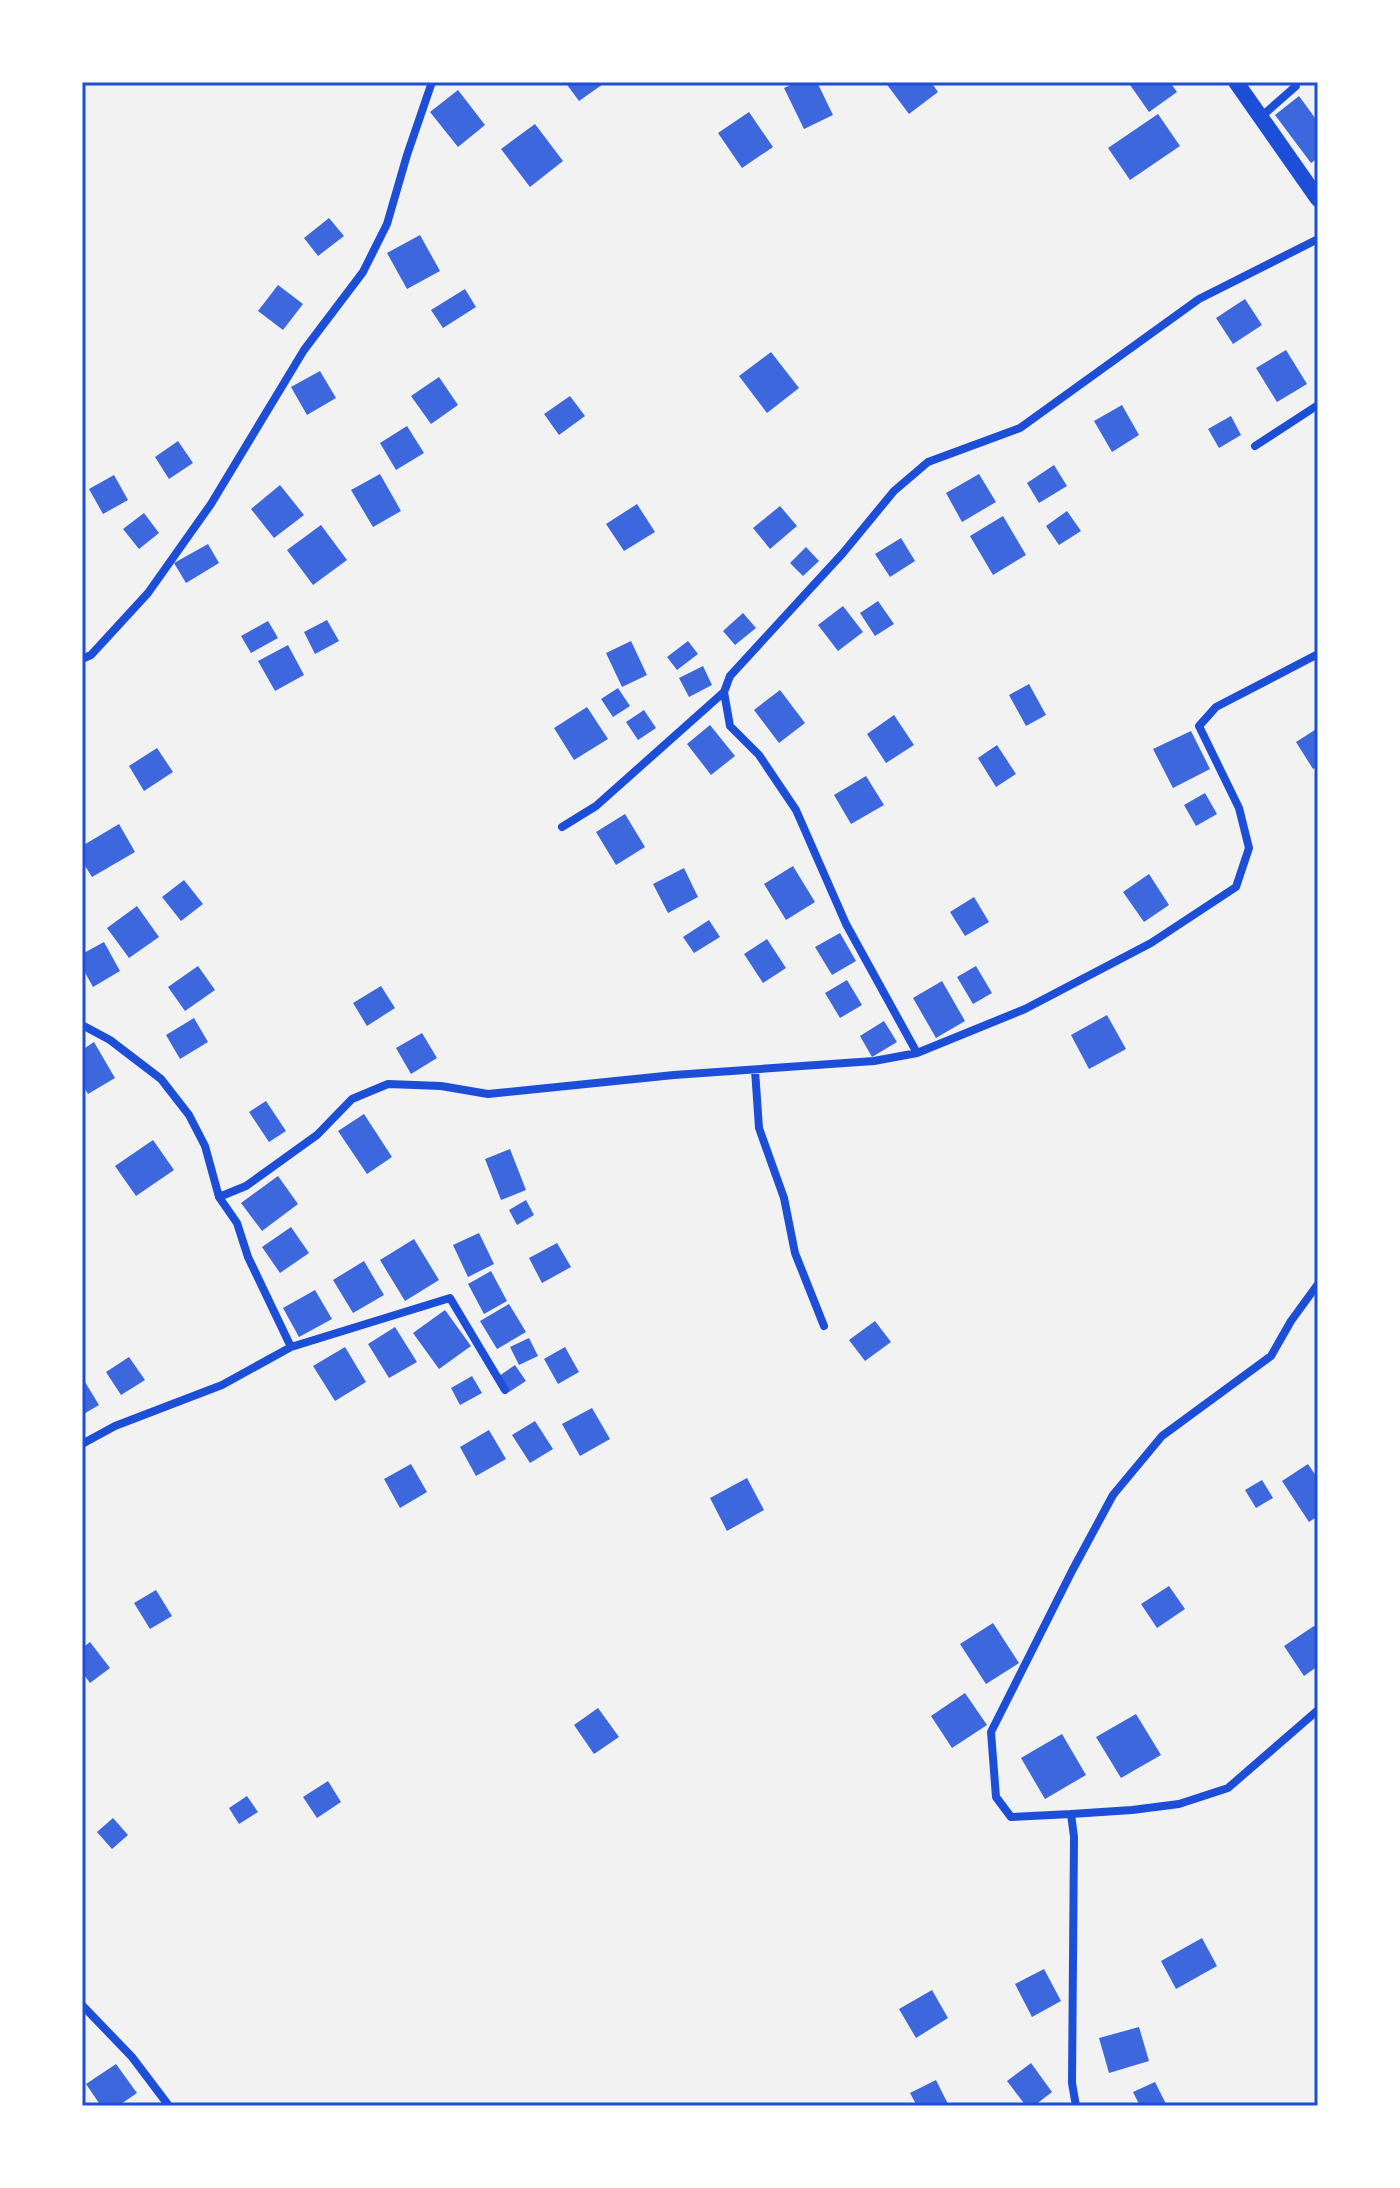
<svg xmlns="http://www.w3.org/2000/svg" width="1400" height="2188" font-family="'PT Sans',sans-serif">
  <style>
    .building { fill: #3d67dc }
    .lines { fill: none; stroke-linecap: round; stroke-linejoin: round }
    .minor { stroke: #1d4ed8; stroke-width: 8 }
    .secondary { stroke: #1d4ed8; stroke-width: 16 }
    .neatline { fill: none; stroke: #1d4ed8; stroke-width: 3 }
  </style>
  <rect width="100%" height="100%" fill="#f2f2f2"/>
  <path class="building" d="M565,82H606L579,101Z
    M797,82H817L833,115L804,129L784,88Z
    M885,82H931L938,92L909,114Z
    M1128,82H1170L1177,92L1149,112Z
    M458,90L485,125L458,147L430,112Z
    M1299,96L1318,122V158L1311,163L1275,115Z
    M749,112L773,147L742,168L718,133Z
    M1158,114L1180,146L1130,180L1108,148Z
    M535,124L563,161L530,187L501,149Z
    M329,218L344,236L318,256L304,238Z
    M420,235L440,271L407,289L387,253Z
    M278,285L303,304L283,330L258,311Z
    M465,289L476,307L443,328L431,310Z
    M1245,299L1262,325L1233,344L1216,318Z
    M1286,350L1307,384L1277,402L1256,368Z
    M771,352L799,388L767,413L739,376Z
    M320,371L336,398L307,415L291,387Z
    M439,377L458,405L431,424L411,396Z
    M570,396L585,416L559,435L544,414Z
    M1122,405L1139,435L1112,452L1094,421Z
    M1231,416L1241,435L1219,448L1208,429Z
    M407,426L424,453L396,470L380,443Z
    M178,441L193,463L169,479L155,457Z
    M1054,465L1067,486L1039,503L1027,483Z
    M380,474L401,511L373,527L351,490Z
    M979,474L996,502L962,522L946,493Z
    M114,475L128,500L103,514L89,489Z
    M280,485L304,515L274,538L251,509Z
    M637,504L655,532L624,551L606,524Z
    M780,506L797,526L770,549L753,528Z
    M1067,511L1081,531L1059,545L1046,526Z
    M144,513L159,533L139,549L123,529Z
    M1003,516L1026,555L993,575L970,536Z
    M321,525L347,560L313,585L287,550Z
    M901,538L915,561L890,577L875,554Z
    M208,544L219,563L186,583L174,563Z
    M806,547L819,561L803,576L790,563Z
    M878,601L894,624L875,636L860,613Z
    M843,606L863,632L838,651L818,625Z
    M743,613L756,628L735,645L723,631Z
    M327,620L339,641L315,654L304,632Z
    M268,621L278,638L251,653L241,636Z
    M631,641L647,675L622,687L606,653Z
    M688,641L698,654L677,670L667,657Z
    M288,645L304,675L275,691L258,661Z
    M703,666L712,685L689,697L679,678Z
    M1029,684L1046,715L1026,726L1009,695Z
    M618,688L630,706L613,717L601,699Z
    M780,690L805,723L779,743L754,710Z
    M587,707L608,739L574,760L554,728Z
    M644,710L656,728L638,740L626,722Z
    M894,715L914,745L886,763L867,734Z
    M710,725L735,756L711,775L687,744Z
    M1318,728V766L1313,769L1296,742Z
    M1191,731L1210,769L1173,788L1153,749Z
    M997,745L1016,774L996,787L978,758Z
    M157,748L173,772L144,791L129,766Z
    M866,776L884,805L851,824L834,795Z
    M1205,793L1217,814L1196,826L1184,805Z
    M625,814L645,847L616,865L596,832Z
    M119,824L135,852L92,877L82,861V846Z
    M793,866L815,902L786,920L764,884Z
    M684,868L698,897L668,913L653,884Z
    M1149,874L1169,905L1144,922L1123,892Z
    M184,880L203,904L181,921L162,897Z
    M974,897L989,922L965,936L950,912Z
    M137,906L159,937L129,958L107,928Z
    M709,920L720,937L694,953L683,937Z
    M840,933L856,961L832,975L815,947Z
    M767,939L786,968L763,983L744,954Z
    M104,942L120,971L93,987L82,967V954Z
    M198,966L215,990L185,1011L168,987Z
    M976,966L992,993L973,1004L957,977Z
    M847,980L862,1005L840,1018L825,993Z
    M942,981L965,1021L936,1038L913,998Z
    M381,986L395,1008L367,1026L353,1003Z
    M1107,1015L1126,1049L1089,1069L1071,1035Z
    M194,1018L208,1042L180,1059L166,1035Z
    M884,1021L897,1042L872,1057L860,1036Z
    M422,1033L437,1058L411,1074L396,1048Z
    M94,1042L115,1078L88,1094L82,1084V1050Z
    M266,1101L286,1131L269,1142L249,1112Z
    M364,1114L392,1157L367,1174L338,1131Z
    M153,1140L174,1170L136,1196L115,1166Z
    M510,1149L526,1190L501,1200L485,1159Z
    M278,1176L298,1204L262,1231L241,1203Z
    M526,1200L534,1215L517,1225L509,1210Z
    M291,1227L309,1253L280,1273L262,1247Z
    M479,1233L494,1264L468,1277L453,1245Z
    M414,1239L439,1280L405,1301L380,1260Z
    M557,1243L571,1267L542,1283L529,1258Z
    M364,1261L384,1295L353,1313L333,1280Z
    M491,1271L507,1301L484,1314L468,1284Z
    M315,1290L332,1319L299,1337L283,1308Z
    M509,1304L526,1332L497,1349L480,1321Z
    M445,1310L471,1346L439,1369L413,1333Z
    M875,1321L891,1342L865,1361L849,1340Z
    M395,1327L417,1362L389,1378L368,1344Z
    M529,1338L538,1356L519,1365L510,1347Z
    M345,1347L366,1382L335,1401L313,1366Z
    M565,1347L579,1372L558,1384L544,1359Z
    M129,1357L145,1380L121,1395L106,1372Z
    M515,1365L526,1381L509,1392L499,1376Z
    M472,1376L482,1393L460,1405L451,1388Z
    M82,1377L99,1405L82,1415Z
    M592,1408L610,1439L580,1456L562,1424Z
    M535,1421L553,1449L530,1463L512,1435Z
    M489,1430L506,1459L476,1476L460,1447Z
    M411,1464L427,1492L400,1508L384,1479Z
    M1308,1464L1318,1479V1516L1309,1522L1282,1481Z
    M747,1478L764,1510L727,1531L710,1498Z
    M1262,1480L1273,1498L1256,1508L1245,1490Z
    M1169,1586L1185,1609L1157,1628L1141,1604Z
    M156,1590L172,1616L150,1629L134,1603Z
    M993,1623L1019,1663L986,1684L960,1644Z
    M1314,1626L1318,1632V1666L1304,1676L1284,1646Z
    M90,1642L110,1668L90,1683L82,1672V1648Z
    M965,1693L987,1725L952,1748L931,1716Z
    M598,1708L619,1737L594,1754L574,1725Z
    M1136,1714L1161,1755L1121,1778L1096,1737Z
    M1062,1734L1086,1775L1045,1799L1021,1758Z
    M328,1781L341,1802L317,1818L303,1797Z
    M247,1796L258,1812L239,1824L229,1808Z
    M113,1818L128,1835L112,1849L97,1832Z
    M1202,1938L1217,1966L1176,1989L1161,1961Z
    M1044,1969L1061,2001L1032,2017L1015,1984Z
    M932,1990L948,2018L916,2038L899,2009Z
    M1139,2027L1149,2061L1109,2073L1099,2038Z
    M1031,2063L1052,2092L1034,2106H1026L1007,2081Z
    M116,2064L137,2093L118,2106H101L86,2084Z
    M936,2080L948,2104L917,2106L910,2093Z
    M1155,2082L1167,2106H1140L1133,2092Z"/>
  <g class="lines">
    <path class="minor" d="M1262,116L1296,86L1295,82
      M1255,446L1318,405
      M82,659L91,655L148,593L211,504L304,350L363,272L387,224L407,155L432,82
      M562,827L596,806L724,692
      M82,1025L110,1040L161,1079L189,1115L205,1146L219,1197L237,1223L248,1257L291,1347L222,1385L115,1426L82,1444
      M917,1053L1025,1009L1151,943L1236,887L1249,848L1239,808L1199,726L1216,707L1318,654
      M755,1070L759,1128L784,1198L795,1253L824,1326
      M219,1197L246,1186L317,1135L352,1099L388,1084L441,1086L488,1094L674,1075L874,1061L917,1053L846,924L796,810L759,755L730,726L724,692L730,676L843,553L894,491L928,462L1020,428L1199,299L1318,239
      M291,1347L450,1298L505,1390
      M1071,1814L1132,1810L1179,1804L1228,1788L1318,1710
      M82,2005L132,2057L169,2106
      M1076,2106L1072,2083L1074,1837L1071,1814L1011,1817L996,1797L991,1732L1072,1571L1113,1495L1162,1436L1271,1356L1291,1321L1318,1284"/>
    <path class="secondary" d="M1236,82L1318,199"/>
  </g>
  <rect width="1400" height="2188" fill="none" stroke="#ffffff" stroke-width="168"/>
  <rect x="84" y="84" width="1232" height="2020" class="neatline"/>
</svg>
